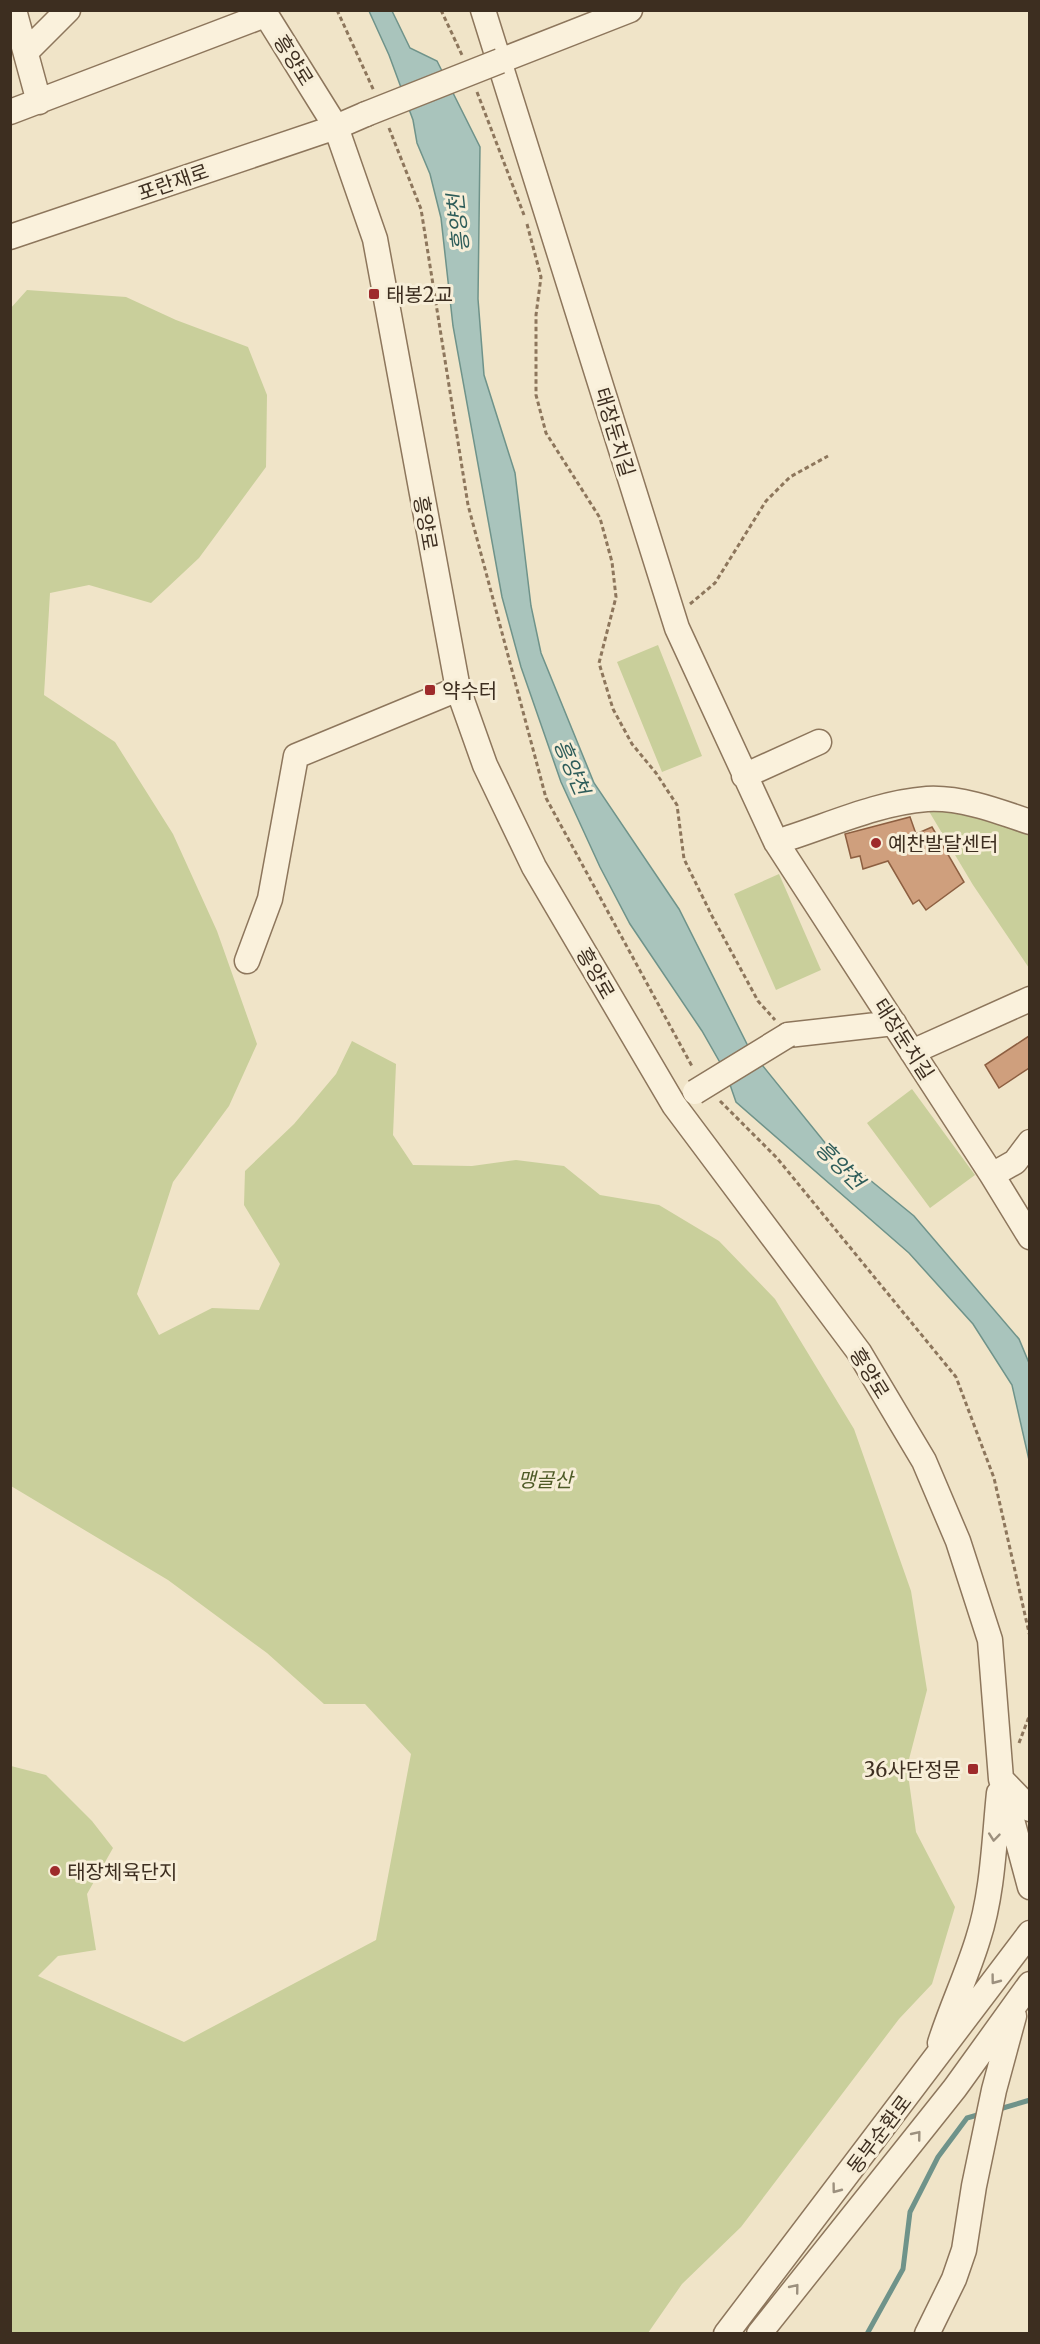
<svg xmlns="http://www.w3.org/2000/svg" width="1040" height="2344" font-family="Merriweather,'Noto Sans KR',serif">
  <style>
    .green { fill: #c9cf9b }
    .water { fill: #a9c4bc; stroke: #6f938a; stroke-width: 1.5 }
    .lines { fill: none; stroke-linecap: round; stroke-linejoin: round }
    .stream { stroke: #6f938a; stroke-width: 5 }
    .building { fill: #cf9f7d; stroke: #8d5f41; stroke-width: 1.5 }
    .minor-casing { stroke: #8d765c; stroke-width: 27 }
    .path { stroke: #8d765c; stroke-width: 3; stroke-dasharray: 4.5 3; stroke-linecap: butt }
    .minor { stroke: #faf1dc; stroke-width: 24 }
    .minor-bridge-casing { stroke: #8d765c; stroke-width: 27; stroke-linecap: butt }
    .minor-bridge { stroke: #faf1dc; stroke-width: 24 }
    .oneway { stroke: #9c907e }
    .poi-dot { fill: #9e2a2b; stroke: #f7eed8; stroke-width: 2 }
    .labels { text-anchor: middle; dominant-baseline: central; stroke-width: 6; stroke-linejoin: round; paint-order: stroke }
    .street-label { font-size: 20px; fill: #3d2e20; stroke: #f7eed8 }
    .poi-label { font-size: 20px; fill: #3d2e20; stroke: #f7eed8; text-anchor: start }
    .park-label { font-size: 20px; font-style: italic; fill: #4d5a26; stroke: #f7eed8 }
    .water-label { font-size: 21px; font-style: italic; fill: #2f5d5a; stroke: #f7eed8 }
  </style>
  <rect width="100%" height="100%" fill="#f0e4c8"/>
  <path class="green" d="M27,290L126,297L176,320L248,347L267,395L266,467L199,558L151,603L89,585L50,593L44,695L115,742L173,834L217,931L257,1044L229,1106L173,1182L137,1294L159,1335L212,1308L259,1310L280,1264L244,1205L245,1171L294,1124L336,1074L352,1041L396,1064L393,1135L413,1165L472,1166L516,1160L564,1166L600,1195L659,1205L719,1241L775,1299L854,1429L911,1591L927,1690L907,1767L916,1832L955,1907L932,1984L899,2019L741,2227L682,2284L648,2333H11V1766L46,1775L92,1821L113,1848L87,1894L96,1950L58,1956L38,1976L184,2042L376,1940L411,1754L365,1704H324L267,1653L168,1580L11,1486L10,309Z
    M658,645L702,756L662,772L617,662Z
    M927,808L1001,819L1007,828L1029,831V968L973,885Z
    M779,874L821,970L776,990L734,894Z
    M912,1089L975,1175L930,1208L867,1123Z"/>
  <path class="water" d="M369,11H392L410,48L437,61L480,147L478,299L484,375L515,473L531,606L541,653L594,783L679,909L750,1050L826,1144L914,1216L1019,1339L1029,1363V1460L1012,1385L973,1324L909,1253L736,1102L726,1073L702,1031L630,924L600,867L561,782L521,667L502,597L453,326L441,218L430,174L417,143L413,120L389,55Z"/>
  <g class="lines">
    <path class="stream" d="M996,2110L1030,2100
      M867,2334L903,2269L910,2212L938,2157L967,2118L981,2114"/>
  </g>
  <path class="building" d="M910,817L916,834L932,827L964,882L926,910L919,900L913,904L888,861L863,869L860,856L851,858L845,834Z
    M1029,1036V1068L999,1088L985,1065Z"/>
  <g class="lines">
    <defs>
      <path id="minor" d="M14,10L39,102
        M263,10L336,127L375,239L458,689L485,765L534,867L674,1105L859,1352L924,1461L958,1541L990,1640L1001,1779L1030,1887
        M483,10L677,628L776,842L992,1175L1030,1237
        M26,52L68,10
        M500,61L630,10
        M10,112L265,15
        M10,237L336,127L366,114
        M744,776L819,742
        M776,842C826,827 875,803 927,799C961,797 998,811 1030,822
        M247,961L270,899L296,756L458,689
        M788,1035L894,1023
        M912,1052L1030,999
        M992,1175L1015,1162L1030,1142
        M1002,1780L1030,1809
        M940,2043C951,2008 967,1975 978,1939C993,1893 994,1841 999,1793
        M726,2334L1030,1933
        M759,2334L955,2088L1030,1984
        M927,2334L954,2279L964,2250L974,2186L994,2090L1014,2016"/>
    </defs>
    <use href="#minor" class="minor-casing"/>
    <path class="path" d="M337,10L374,91
      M441,10L462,55
      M477,92L524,215
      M389,128L421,209L468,505L546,798L693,1068
      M527,224L541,277L536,315V395L546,433L600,518L612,562L616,597L599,663L613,709L632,744L656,773L677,805L684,859L712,916L758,1001L775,1020
      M690,604L715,583L766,501L790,477L828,456
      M720,1101L777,1158L956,1377L994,1478L1030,1637
      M1019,1743L1030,1714"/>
    <use href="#minor" class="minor"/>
    <defs>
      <path id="minor-bridge" d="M366,114L500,61
        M695,1092L788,1035"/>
    </defs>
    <use href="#minor-bridge" class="minor-bridge-casing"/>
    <use href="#minor-bridge" class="minor-bridge"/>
  </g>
  <defs><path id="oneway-chevron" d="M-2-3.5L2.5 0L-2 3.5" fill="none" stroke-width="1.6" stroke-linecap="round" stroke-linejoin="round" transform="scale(1.5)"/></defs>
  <g class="oneway">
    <use href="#oneway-chevron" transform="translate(994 1837) rotate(96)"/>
    <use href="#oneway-chevron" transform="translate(995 1980) rotate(127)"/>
    <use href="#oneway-chevron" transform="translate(917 2135) rotate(-51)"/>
    <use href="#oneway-chevron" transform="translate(836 2189) rotate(127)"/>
    <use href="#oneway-chevron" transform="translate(795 2288) rotate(-51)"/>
  </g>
  <g class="poi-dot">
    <rect x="368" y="288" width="12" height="12" rx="3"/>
    <rect x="424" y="684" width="12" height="12" rx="3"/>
    <circle cx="876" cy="843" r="6"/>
    <rect x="967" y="1763" width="12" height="12" rx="3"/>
    <circle cx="55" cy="1871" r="6"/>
  </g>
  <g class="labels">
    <g class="street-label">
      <text transform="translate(294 60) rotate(58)">흥양로</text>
      <text transform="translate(173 182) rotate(-19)">포란재로</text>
      <text transform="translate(615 432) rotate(73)">태장둔치길</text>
      <text transform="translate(426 523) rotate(80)">흥양로</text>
      <text transform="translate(596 973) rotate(60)">흥양로</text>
      <text transform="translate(904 1039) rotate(57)">태장둔치길</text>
      <text transform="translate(870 1373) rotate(58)">흥양로</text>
      <text transform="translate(879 2134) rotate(-53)">동부순환로</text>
    </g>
    <g class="poi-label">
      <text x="386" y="294">태봉2교</text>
      <text x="442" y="690">약수터</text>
      <text x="888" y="843">예찬발달센터</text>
      <text x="961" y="1769" text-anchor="end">36사단정문</text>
      <text x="67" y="1871">태장체육단지</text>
    </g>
    <g class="park-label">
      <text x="545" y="1479">맹골산</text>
    </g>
    <g class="water-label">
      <text transform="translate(458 223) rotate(-96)">흥양천</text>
      <text transform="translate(572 767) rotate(67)">흥양천</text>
      <text transform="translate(840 1165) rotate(45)">흥양천</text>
    </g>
  </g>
  <rect width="1040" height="2344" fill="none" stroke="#3d2e20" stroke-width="24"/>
</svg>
